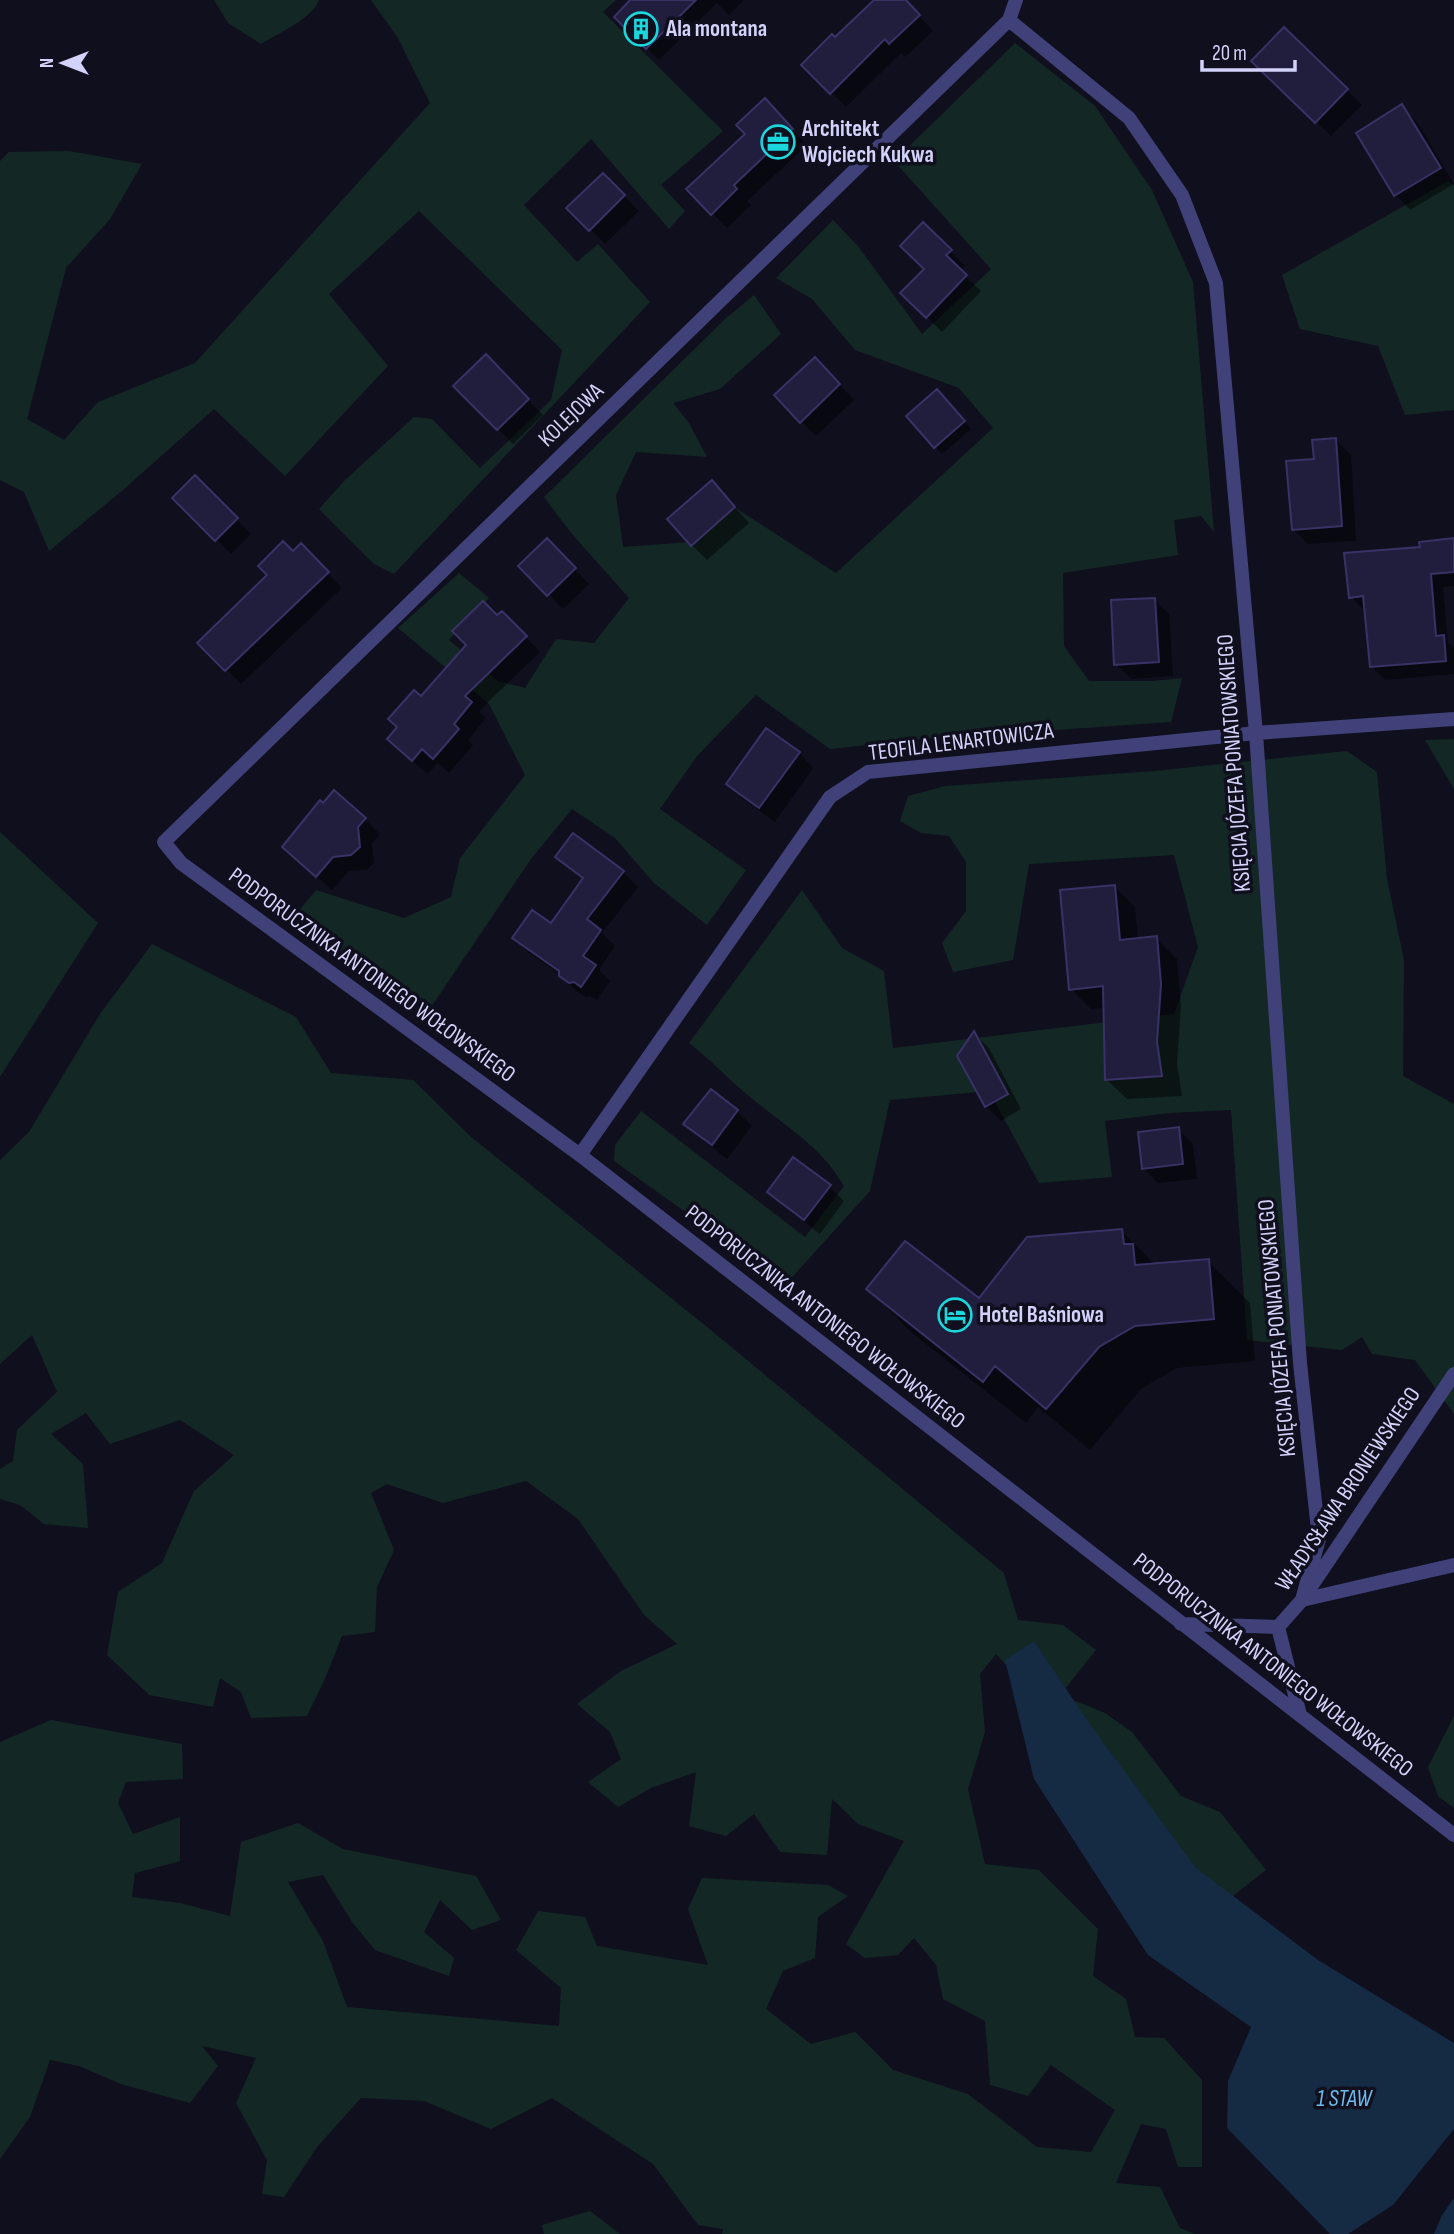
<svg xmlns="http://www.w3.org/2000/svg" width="1454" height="2234" font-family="'Sofia Sans Condensed',sans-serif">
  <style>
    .green { fill: #132825 }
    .water { fill: #152a43 }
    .shadow { fill: #0007 }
    .building { fill: #211d3d; stroke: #393266; stroke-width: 2 }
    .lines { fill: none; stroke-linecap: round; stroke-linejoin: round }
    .street { stroke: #3f4178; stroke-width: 14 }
    .labels { text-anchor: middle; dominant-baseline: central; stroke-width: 7; stroke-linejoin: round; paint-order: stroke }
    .poi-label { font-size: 23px; font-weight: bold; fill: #d3d2fa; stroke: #100f1e; text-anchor: start }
    .street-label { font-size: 23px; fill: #d3d2fa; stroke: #100f1e }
    .water-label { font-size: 24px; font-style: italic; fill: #6cbbed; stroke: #100f1e }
  </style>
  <rect width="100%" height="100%" fill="#100f1e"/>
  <path class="green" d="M214,0H319C313,18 277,34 261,44L228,23Z
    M371,0H616L603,12L723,131L661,185L685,211L669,229L591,139L524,205L577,262L598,244L650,302L394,574L374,564L319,509L345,480L414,417L432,419L480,468L551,400L562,350L419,211L329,294L388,366L285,476L214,409L123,490L49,551L24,492L0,480V161L9,152L69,151L142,164L110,219L66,268L27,419L64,440L98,402L195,363L430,103L398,38Z
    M1015,43L1095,106L1152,190L1193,282L1214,532L1201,516L1174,520L1178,555L1063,573L1064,646L1089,681H1153L1182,678L1171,722L924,739L830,749L756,695L697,756L660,809L746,870L707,925L654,883L615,838L572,809L531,859L425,1016L291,920L316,890L404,918L451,897L460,858L525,775L489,704L398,628L459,573L489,598L449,640L498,681L525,688L556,639L594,643L629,598L571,533L544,497L725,319L754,295L781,334L720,389L673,403L689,423L707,457L636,452L616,495L623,547L690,542L725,501L836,573L993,428L959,388L855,350L812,299L776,278L833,220L858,246L922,334L991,269L894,161Z
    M1448,181L1454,186V410L1405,415L1378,346L1300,329L1282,275Z
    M1454,739V789L1425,740Z
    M1347,751L1377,772L1387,879L1404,960L1403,1076L1454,1104V1414L1415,1360L1372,1354L1362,1337L1342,1350L1247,1340L1231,1110L1170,1113L1105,1121L1112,1177L1039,1183L989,1091L890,1100L870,1191L786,1284L614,1161L615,1145L641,1111L805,1237L844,1186C820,1145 786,1127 750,1097C729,1080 711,1060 689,1043L802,890L842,948L884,971L893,1048L1174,1014L1198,947L1174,855L1029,864L1013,960L953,972L942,943L966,911V862L949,836L921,833L900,821L908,796L945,786L1154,771Z
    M0,832L98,923L0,1077Z
    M152,944L296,1017L331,1073L413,1080L470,1136L712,1331L1004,1573L1018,1620L1063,1625L1096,1650L1060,1695L1105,1713L1132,1732L1181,1796L1220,1812L1266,1870L1211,1913L1070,1735L996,1654L980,1674L985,1732L968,1789L985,1864L1039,1870L1098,1929L1093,1976L1126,1999L1135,2037L1164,2038L1202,2080V2167H1178L1166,2129L1141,2124L1116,2183L1160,2187L1180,2228L1195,2234H722L723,2229L698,2225L653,2164L552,2098L491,2129L424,2101L361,2098L317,2147L284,2197L262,2194L267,2160L236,2103L256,2058L202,2046L218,2066L190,2103L121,2084L79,2066L50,2060L30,2117L0,2159V1742L51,1720L182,1744L183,1779L126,1782L118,1803L133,1834L180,1817V1861L135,1873L132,1897L180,1903L230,1916L241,1842L298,1823L343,1849L476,1876L501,1920L472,1930L440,1900L424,1932L454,1958L449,1976L375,1950L352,1922L323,1875L288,1882L323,1941L347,2007L559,2026L561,1988L516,1950L538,1911L585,1917L597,1946L708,1965L688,1909L702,1878L828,1885L848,1896L818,1917L815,1958L783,1971L766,2009L811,2044L855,2032L893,2070L968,2094L1037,2147L1091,2152L1115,2110L1051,2065L1028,2096L990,2085L985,2021L943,1999L936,1965L914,1938L898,1955L865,1958L846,1944L904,1841L858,1824L832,1799L827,1855L780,1852L754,1814L726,1836L689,1826L696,1772L651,1788L618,1807L588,1782L621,1759L610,1732L577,1704L621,1671L677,1644L644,1615L578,1519L526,1481L443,1503L387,1484L371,1493L394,1550L377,1587L375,1632L342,1636L324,1681L307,1716L251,1718L241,1692L220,1678L213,1707L149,1695L107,1655L118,1592L162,1563L194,1491L234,1455L180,1420L110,1444L86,1413L51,1434L83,1464L88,1528L44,1524L20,1505L0,1499V1469L13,1461L17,1430L57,1392L32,1335L0,1364V1160L29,1132L100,1014Z
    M1454,1716V1808L1438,1796L1428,1767Z
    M590,2211L620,2234H544L542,2225Z"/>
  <path class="water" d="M1034,1641L1089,1723L1196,1868L1318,1960L1454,2043V2129L1393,2205L1348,2234H1330L1227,2128L1228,2081L1251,2027L1148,1955L1034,1779L1005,1660Z
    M1454,2198V2234H1434L1442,2215Z"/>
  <path class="shadow" d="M634,0H742L743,1L729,15L717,3L659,60L616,17Z
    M877,0H904L933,31L905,57L901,53L846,107L804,65Z
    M1284,29L1362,105L1331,136L1254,61Z
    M765,101L807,145L747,201L751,205L727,228L689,189L747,134Z
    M1402,107L1417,122L1454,184L1410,210L1396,195Z
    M603,175L639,211L605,244L569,208Z
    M923,225L965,266L960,271L981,291L942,332L903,293L926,269Z
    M486,357L543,415L513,444L456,386Z
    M815,359L854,400L816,436L801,421Z
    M944,398L971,429L942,454L935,447Z
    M1336,440L1351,455L1356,541L1308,544L1293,529L1316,461Z
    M195,477L251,534L231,554L175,498Z
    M726,497L749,523L707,560L692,545Z
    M1454,540V586L1443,587L1448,642L1454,648V674L1385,680L1372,667L1367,610H1364L1351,597L1422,548Z
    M547,541L589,584L563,609L521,566Z
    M301,546L342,588L241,684L200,643Z
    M1154,599L1169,614L1173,676L1131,679L1116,664Z
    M502,613L540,652L479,711L486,718L468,740L473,745L449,773L438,763L428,774L404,754L421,698Z
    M799,753L813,768L775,822L743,799L728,784Z
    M365,819L380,834L372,843L374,862L367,870L349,871L332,890L299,861Z
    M558,857L623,872L638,887L602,933L615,946L599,970L610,981L597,1000L590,996L586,997L576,991L561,975L529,953L514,938L552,926L584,880Z
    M1114,886L1135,907L1138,940L1156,938L1177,959L1181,1005L1177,1064L1182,1096L1127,1099L1106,1079L1105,1008L1091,1009L1071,989Z
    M975,1034L989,1048L1021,1109L1001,1121L986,1106Z
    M711,1091L737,1111L752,1126L727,1159L700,1138L686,1124Z
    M1178,1129L1193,1144L1197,1179L1158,1183L1143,1168Z
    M829,1186L844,1201L820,1234L784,1206L769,1192Z
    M1121,1231L1156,1265L1208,1261L1250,1303L1255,1361L1177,1368L1141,1389L1090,1450L1038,1407L1026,1423L911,1332L868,1289L980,1300Z"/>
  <path class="building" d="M630,0H696L646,49L614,17Z
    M874,0H906L920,15L889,44L885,39L830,94L801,65L832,34L835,37Z
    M1284,27L1348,89L1315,123L1251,61Z
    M765,98L793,129L734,185L737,189L711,215L686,189L745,134L736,125Z
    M1402,104L1441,168L1394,196L1356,133Z
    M603,173L625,195L589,231L566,208Z
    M923,222L952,250L946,255L967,275L926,318L900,293L924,269L900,246Z
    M486,354L529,399L497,430L453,386Z
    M815,357L840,384L800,423L774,395Z
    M937,389L965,421L934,448L906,416Z
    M1336,438L1342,526L1292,530L1286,461L1314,459L1312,440Z
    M195,475L238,518L215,541L172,498Z
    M712,480L735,507L691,546L667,519Z
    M547,538L576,568L547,596L518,566Z
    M1454,538V572L1431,574L1436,636L1444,635L1446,661L1370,667L1363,596L1349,598L1344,553L1420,547L1419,542Z
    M283,541L293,551L301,543L329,572L225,671L197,643L267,575L258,566Z
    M1155,598L1159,662L1114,665L1111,600Z
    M483,601L497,615L502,611L527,636L465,696L472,702L454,724L459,729L433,759L422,749L412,761L387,739L397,727L388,719L414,690L421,696L466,645L452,631Z
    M766,728L800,752L759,808L726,784Z
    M334,790L366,818L358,827L360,847L351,855L333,857L316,877L282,847L320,800L323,803Z
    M573,833L624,871L587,919L601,930L583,956L596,965L581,987L574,982L569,983L559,976V971L512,938L532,910L551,923L583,878L555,857Z
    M1115,885L1120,940L1157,936L1161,984L1157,1042L1162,1076L1105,1080L1103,986L1069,990L1060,890Z
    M974,1031L1008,1094L985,1107L957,1056Z
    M711,1089L738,1110L712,1145L683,1124Z
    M1179,1127L1183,1164L1142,1169L1138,1132Z
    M793,1157L831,1185L804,1220L767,1192Z
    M1122,1229L1124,1244H1133L1135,1265L1209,1259L1214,1319L1135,1326L1099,1347L1046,1409L995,1366L983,1382L866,1289L905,1241L979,1298L1027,1237Z"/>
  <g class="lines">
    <path class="street" d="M1016,0L1009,20L164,842L181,863L580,1155L1454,1835
      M1009,20L1129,118L1182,195L1216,283L1256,733L1300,1363L1319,1539L1302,1600
      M580,1155L830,797L868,772L1256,733L1454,719
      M1302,1600L1454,1565
      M1181,1624L1278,1627
      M1300,1715L1278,1627L1302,1600L1454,1374"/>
  </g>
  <defs>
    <symbol id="building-ring" viewBox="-11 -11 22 22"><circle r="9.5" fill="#100f1e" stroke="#1ad7dd" stroke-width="1.5"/><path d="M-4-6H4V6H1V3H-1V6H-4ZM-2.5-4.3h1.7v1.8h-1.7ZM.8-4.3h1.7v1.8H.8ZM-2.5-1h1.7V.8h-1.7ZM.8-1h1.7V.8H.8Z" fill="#1ad7dd"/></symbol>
    <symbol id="office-ring" viewBox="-11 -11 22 22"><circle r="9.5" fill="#100f1e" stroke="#1ad7dd" stroke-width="1.5"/><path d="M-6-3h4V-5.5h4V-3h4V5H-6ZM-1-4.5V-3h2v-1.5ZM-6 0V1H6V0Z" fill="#1ad7dd"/></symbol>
    <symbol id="hotel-ring" viewBox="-11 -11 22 22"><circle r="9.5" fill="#100f1e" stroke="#1ad7dd" stroke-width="1.5"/><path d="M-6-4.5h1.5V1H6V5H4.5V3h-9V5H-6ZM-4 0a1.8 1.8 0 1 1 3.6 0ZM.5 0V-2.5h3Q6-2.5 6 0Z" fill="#1ad7dd"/></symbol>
  </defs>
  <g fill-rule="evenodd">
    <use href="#building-ring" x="622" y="10" width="38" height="38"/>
    <use href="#office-ring" x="759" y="123" width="38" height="38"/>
    <use href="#hotel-ring" x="936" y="1296" width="38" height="38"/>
  </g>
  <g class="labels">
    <g class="poi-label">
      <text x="666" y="29">Ala montana</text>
      <text x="802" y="129">Architekt<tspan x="802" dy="26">Wojciech Kukwa</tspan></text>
      <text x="979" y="1315">Hotel Baśniowa</text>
    </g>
    <g class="street-label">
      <text transform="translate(571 415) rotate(-44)">KOLEJOWA</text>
      <text transform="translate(961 742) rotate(-7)">TEOFILA LENARTOWICZA</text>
      <text transform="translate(1234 763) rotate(-94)">KSIĘCIA JÓZEFA PONIATOWSKIEGO</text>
      <text transform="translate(372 975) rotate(36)">PODPORUCZNIKA ANTONIEGO WOŁOWSKIEGO</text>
      <text transform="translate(825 1317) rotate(38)">PODPORUCZNIKA ANTONIEGO WOŁOWSKIEGO</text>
      <text transform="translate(1277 1328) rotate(-95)">KSIĘCIA JÓZEFA PONIATOWSKIEGO</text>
      <text transform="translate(1348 1489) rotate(-56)">WŁADYSŁAWA BRONIEWSKIEGO</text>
      <text transform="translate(1273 1665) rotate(38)">PODPORUCZNIKA ANTONIEGO WOŁOWSKIEGO</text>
    </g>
    <g class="water-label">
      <text x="1344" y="2098">1 STAW</text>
    </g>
  </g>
  <g transform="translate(63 63) rotate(270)" stroke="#100f1e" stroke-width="5" paint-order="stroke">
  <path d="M0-5L12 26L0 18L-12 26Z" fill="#d3d2fa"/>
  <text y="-10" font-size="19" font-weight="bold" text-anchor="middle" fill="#d3d2fa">N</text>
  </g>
  <path d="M1202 60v10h93v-10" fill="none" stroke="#d3d2fa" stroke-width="3.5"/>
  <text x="1212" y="60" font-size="21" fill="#d3d2fa" stroke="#100f1e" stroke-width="5" paint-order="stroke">20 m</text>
</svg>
